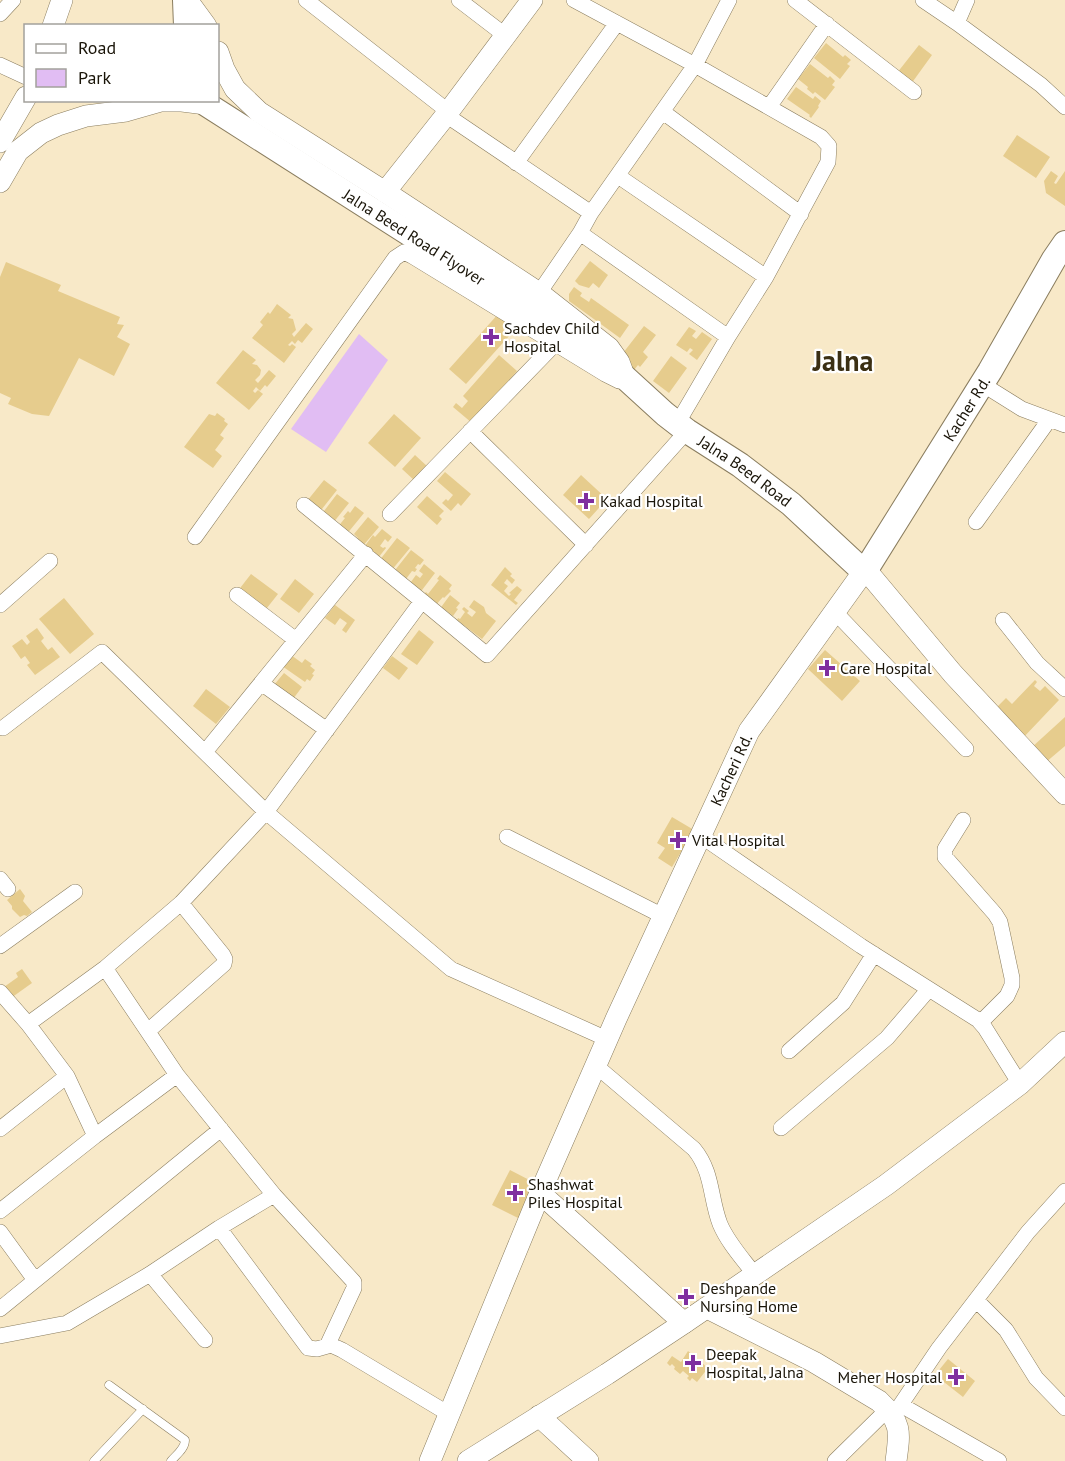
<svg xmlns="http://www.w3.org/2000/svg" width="1065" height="1461" font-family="'PT Sans',sans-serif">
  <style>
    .green { fill: #e1bdf3 }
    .building { fill: #e6cc8d }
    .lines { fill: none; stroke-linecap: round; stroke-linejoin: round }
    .lane-casing { stroke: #8a7d5f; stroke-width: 9 }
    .street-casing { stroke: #8a7d5f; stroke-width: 16 }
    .secondary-casing { stroke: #8a7d5f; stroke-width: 22 }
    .primary-casing { stroke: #8a7d5f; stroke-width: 26 }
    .lane { stroke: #fff; stroke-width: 8 }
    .street { stroke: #fff; stroke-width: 15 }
    .secondary { stroke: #fff; stroke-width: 21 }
    .primary { stroke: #fff; stroke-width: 24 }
    .poi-dot { fill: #7f2f9f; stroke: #fff; stroke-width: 2 }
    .labels { text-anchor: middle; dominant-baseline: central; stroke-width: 4.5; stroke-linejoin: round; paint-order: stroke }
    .street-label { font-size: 16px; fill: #191408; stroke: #fff }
    .poi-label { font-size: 16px; fill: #191408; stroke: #fff; text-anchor: start }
    .town-label { font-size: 28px; font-weight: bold; fill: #3b2f13; stroke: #fff }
  </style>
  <rect width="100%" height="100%" fill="#f8e9c8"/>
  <path class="green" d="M359,334L388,360L326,452L291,429Z"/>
  <path class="building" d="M826,43L843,57L845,55L851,60L847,64L850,66L840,79L814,58Z
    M919,45L932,55L911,84L897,73Z
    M810,64L828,78L830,76L835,81L832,85L835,87L825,100L815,92L813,94L807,89L808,87L798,79Z
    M796,87L813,99L815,96L821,101L818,106L819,107L811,118L809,116L810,115L787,99Z
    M1017,135L1050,157L1036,178L1003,156Z
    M1051,171L1058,176L1054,183L1056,184L1065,171V206L1046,193L1044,181Z
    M590,261L608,275L599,288L593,283L589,288L579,285L575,281Z
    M6,262L61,285L58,291L120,317L117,324L124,325L117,337L130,344L114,376L79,358L49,416L32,414L8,404L11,398L0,393V277Z
    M574,287L582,293L580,296L589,302L591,298L629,325L620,338L569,301V294Z
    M277,304L291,315L288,318L293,319L296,330L292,334L294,337L306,323L313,329L302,343L298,340L295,344L292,341L288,345L290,346L292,344L296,347L284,363L252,338L263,325L260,322L268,312L270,314Z
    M499,313L509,321L503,329L510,335L466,384L449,369Z
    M644,326L656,335L643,352L648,357L640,367L638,365L634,370L626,363L630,359L623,353Z
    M689,327L696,331L692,336L696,339L702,332L712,339L697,360L689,354L693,350L690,348L687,352L676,345Z
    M243,350L256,360L252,364L257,365L261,370L260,375L255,380L258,383L269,370L276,376L267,387L265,385L260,391L256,387L253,391L255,393L258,390L263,394L249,410L216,383Z
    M499,355L517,371L472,423L453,407L456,403L462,408L468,401L463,396Z
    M671,356L687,368L669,393L653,381Z
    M217,413L225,419L224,421L228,424L220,435L224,438L215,450L222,456L213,468L184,447L209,414L215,416Z
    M394,414L421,438L395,467L368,443Z
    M415,455L428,467L415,481L402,469Z
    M445,472L471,494L461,506L458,503L451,511L442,503L446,499L448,501L453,495L437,481Z
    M581,475L607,499L589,519L563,495Z
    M324,480L337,490L318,514L307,501Z
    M337,494L349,503L333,523L321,515Z
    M427,496L444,511L439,516L442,519L437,525L417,507Z
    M355,506L364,513L346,535L337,528L345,518L343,517L348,511L350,513Z
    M368,517L379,527L362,547L357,540L358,538L354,534Z
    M382,529L392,537L388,542L385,539L380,546L383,548L385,547L386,548L378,558L364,547L373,535L375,537Z
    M397,538L410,548L391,571L379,561Z
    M411,550L424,560L420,565L418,564L415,568L417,569L415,572L412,571L406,579L392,574Z
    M424,564L435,573L419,594L408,586L416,575L420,578L423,574L419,571Z
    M505,567L512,574L510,576L515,580L512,584L507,579L504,583L508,586L504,591L509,596L511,594L509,593L517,586L522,590L514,600L518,603L516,605L491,585Z
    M251,574L278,594L263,613L237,592Z
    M440,575L452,585L449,589L451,591L444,598L443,597L434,607L422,597L426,592L428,594L439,580L437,579Z
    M295,579L314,594L299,613L280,599Z
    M450,595L460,603L456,608L458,609L453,616L444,609L442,612L439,610Z
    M64,598L94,634L70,654L39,619Z
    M474,600L484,607L486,613L496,621L482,639L457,620L458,618L460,619L465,612L462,609L464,607L469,611L467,613L472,617L476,612L469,607Z
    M335,605L355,620L346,633L342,630L347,623L340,618L335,625L325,618Z
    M37,628L44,638L41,641L48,650L52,647L60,657L35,675L27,665L30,663L25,656L21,659L12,646L22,639L27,645L30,642L26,636Z
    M419,630L434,642L417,665L401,654Z
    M825,650L860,681L842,701L808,669Z
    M291,655L302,663L305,659L312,664L310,666L315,670L312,674L314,675L310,681L307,679L305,682L282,666Z
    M392,656L408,668L399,680L383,668Z
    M284,673L302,687L293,699L274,685Z
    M1035,680L1037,682L1034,686L1040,691L1045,686L1059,700L1022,739L993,711L1006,698L1012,704Z
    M206,689L230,707L216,724L193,706Z
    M1065,717V746L1045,763L1031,748Z
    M672,817L694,830L672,867L658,858L665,848L657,843Z
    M20,889L25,896L23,901L32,912L27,916L24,915L20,917L12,909V906L7,900Z
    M22,969L32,983L11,998L4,987L18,977L16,973Z
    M510,1170L539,1185L522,1220L492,1205Z
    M688,1351L708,1368L697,1382L692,1378L690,1381L687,1378L689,1376L683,1371L680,1374L674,1369L675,1367L672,1364L670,1366L667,1363L672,1356L681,1362Z
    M948,1359L975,1381L963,1397L935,1375Z"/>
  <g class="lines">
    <defs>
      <path id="lane" d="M109,1385L185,1440C185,1449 176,1455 171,1461
        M94,1461L143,1409"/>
      <path id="street" d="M306,0L449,112
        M459,0L506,36
        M574,0L695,65L821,137L829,146L828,162L766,277L728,337L677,424
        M795,0L914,92
        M923,0L957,23L1041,85L1065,107
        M0,14L13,0
        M957,23L967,0
        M0,65L26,77
        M769,107L827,24
        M663,112L801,214
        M446,115L591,213
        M516,163L617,23
        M618,176L766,277
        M580,233L728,337
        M539,293L580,233L591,213L695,65L729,0
        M982,384L1022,409L1065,425
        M470,431L586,545
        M304,505L422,601
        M390,514L555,344
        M976,522L1049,420
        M195,537L395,258L404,252L412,256L605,374L619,381
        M237,595L296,640
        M0,605L50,561
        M835,612L966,749
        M1003,620L1037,663L1065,689
        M261,683L327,730
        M3,728L102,652L266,812L451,969L607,1039
        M205,752L366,554
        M963,820L945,849V857L995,914L1000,922L1012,978V985L1007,996L981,1022
        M701,836L861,946L978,1020L985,1028L1020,1084
        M507,837L663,916
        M0,879L8,889
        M0,946L75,892
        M105,968L177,1075
        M0,992L28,1024L67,1076L95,1136L0,1211
        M28,1024L105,968L181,903L266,812L422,601L487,655L687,431
        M148,1031L224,964L225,959L223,955L181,903
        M789,1051L843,1003L874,954
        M595,1065L694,1149C713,1172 710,1198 720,1224C728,1243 743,1259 755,1275
        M781,1128L887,1038L929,989
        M0,1129L67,1076
        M274,1195L354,1282V1288L327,1346
        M219,1228L308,1348L317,1349L331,1345L342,1350L449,1414
        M0,1232L35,1280
        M150,1274L205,1340
        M976,1300L1006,1330L1036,1378L1065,1408
        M0,1309L221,1129
        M0,1336L67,1323L150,1274L219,1228L274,1195L177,1075L95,1136
        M901,1405L999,1461
        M893,1416L939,1348L1028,1232L1065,1191
        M835,1461L888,1409"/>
      <g id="secondary">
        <path d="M187,0L206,26"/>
        <path d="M53,26L62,0"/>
        <path d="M218,52L224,69L235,89L259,112L385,192L446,115L532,0"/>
        <path d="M0,142L26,97"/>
        <path d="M0,182L18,151L41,133L58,125L86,116L126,111L161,101H182L206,104"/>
        <path d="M385,192L539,293L609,348L619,362L622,370"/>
        <path d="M866,570L953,674L1065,794"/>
        <path d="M540,1193L684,1323"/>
        <path d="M707,1308L814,1362L879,1401C902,1422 900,1432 896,1461"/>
        <path d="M539,1416L588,1461"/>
        <path id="s1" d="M430,1461L540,1193L616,1019L749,731L864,571"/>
        <path d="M468,1461L607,1374L684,1323L886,1185L1020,1084L1065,1042"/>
      </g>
      <g id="primary">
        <path d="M185,0L186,26"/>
        <path id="s2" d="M203,100L206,104L565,333L608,362L665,414L687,431L740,465L791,504L862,570L864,571L867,568L990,371L1054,259L1065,243"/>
      </g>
    </defs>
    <use href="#lane" class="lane-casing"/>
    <use href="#street" class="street-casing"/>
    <use href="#secondary" class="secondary-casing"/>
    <use href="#primary" class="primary-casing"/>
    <use href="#lane" class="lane"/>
    <use href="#street" class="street"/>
    <use href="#secondary" class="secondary"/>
    <use href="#primary" class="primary"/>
  </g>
  <g class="poi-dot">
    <path d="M488 328h6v6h6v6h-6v6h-6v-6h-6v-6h6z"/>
    <path d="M583 492h6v6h6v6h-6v6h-6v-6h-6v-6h6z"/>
    <path d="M824 659h6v6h6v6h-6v6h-6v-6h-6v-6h6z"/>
    <path d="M675 831h6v6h6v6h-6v6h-6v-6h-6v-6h6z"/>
    <path d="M512 1184h6v6h6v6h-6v6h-6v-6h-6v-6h6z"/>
    <path d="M683 1288h6v6h6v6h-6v6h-6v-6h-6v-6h6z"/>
    <path d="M690 1354h6v6h6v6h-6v6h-6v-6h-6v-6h6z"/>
    <path d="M953 1368h6v6h6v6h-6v6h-6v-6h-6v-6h6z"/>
  </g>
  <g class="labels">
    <g class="street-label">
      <text stroke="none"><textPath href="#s2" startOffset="252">Jalna Beed Road Flyover</textPath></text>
      <text stroke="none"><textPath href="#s2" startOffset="1006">Kacher Rd.</textPath></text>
      <text stroke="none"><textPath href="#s2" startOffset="658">Jalna Beed Road</textPath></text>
      <text stroke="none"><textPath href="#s1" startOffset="754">Kacheri Rd.</textPath></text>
    </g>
    <g class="poi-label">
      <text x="504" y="328">Sachdev Child<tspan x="504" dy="18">Hospital</tspan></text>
      <text x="600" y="501">Kakad Hospital</text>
      <text x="840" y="668">Care Hospital</text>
      <text x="692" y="840">Vital Hospital</text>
      <text x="528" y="1184">Shashwat<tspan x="528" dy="18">Piles Hospital</tspan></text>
      <text x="700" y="1288">Deshpande<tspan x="700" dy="18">Nursing Home</tspan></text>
      <text x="706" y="1354">Deepak<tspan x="706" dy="18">Hospital, Jalna</tspan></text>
      <text x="942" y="1377" text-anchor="end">Meher Hospital</text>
    </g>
    <g class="town-label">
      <text x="843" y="360">Jalna</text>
    </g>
  </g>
  <rect x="24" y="24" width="195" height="78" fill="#ffffff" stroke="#a3a19c" stroke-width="1.5"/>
  <rect x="36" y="44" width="30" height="9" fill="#ffffff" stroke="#a3a19c" stroke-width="1.5"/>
  <text x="78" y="54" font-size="18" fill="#191408">Road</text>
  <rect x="36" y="69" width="30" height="18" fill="#e1bdf3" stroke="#a3a19c" stroke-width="1.5"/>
  <text x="78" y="84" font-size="18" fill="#191408">Park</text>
</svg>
